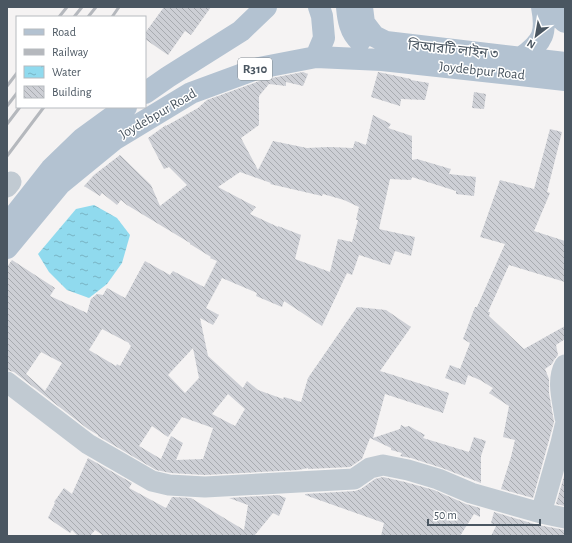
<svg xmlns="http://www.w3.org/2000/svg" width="572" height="543" font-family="'Alegreya Sans','Noto Sans Bengali',sans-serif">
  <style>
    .water { fill: url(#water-ripples) }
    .building { fill: url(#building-back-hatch); fill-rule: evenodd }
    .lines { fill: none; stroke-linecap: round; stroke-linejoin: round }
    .minor { stroke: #c1cad2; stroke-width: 21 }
    .major { stroke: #b3c2d1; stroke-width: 22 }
    .rail { stroke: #b5b8bd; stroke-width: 3 }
    .labels { text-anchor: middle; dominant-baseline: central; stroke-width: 3; stroke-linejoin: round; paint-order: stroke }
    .shield { fill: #fff; stroke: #808990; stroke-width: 1 }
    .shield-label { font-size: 13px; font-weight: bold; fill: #4a5661 }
    .street-label { font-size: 14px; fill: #4a5661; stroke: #fff }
  </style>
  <defs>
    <pattern id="water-ripples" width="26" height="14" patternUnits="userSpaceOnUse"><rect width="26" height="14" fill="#90daee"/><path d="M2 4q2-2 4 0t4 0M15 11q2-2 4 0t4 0" fill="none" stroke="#78b4c4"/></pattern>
    <pattern id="building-back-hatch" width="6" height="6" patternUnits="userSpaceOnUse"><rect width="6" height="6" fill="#cdcfd5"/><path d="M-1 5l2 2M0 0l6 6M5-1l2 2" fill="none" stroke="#a8abb0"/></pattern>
  </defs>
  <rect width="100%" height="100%" fill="#f5f3f3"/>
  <path class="water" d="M94,205L117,218L130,235L122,263L107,284L89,298L67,290L49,272L38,254L76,209Z"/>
  <path class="building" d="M164,7H211L191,35L185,31L168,55L145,39V33Z
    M303,72L308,74L303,86L286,82V86L269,84L259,96V125L241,138L258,170L273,141L307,148L329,147L353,148L355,141L366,145L373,115L391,124L388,128L412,136V160L417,159L451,169L449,174L476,177L474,196L456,194V191L412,177L411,180L390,179L379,229L415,237L411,256L395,251L390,265L359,255L352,275L347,273L322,326L284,301L282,307L256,296L257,293L222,278L206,308L219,315L213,325L200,318L208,356L243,388L247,381L258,390L283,399L284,397L301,402L308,378L357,307L386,310L411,327L380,371L390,374L449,393L443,413L385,394L373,438L400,429L401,425L405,427L409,426L425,435L423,438L469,452L474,437L486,441L481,456V483L442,468L411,458L400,456L402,453L391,450V448L370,438L362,459L350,467L308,469V468L298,470L205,475L171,473L156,470L98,436V435L88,429L14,372L7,370V267L12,260L55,288L50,296L87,313L91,299L97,294L103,295L107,288L125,298L145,261L170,275L173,271L204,287L217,261L210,258L211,257L190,244V243L127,205L121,200L117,205L102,193L100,196L84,186L94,175L120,155L151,185L160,206L187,185L169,167L164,169L148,138L166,125V126L198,108L207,100L262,80ZM240,172L271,183L270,184L322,196L323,194L344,200L359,207L356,220H358L352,242L338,239L330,272L295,259L301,235L278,226V227L250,214L256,207L218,187ZM102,329L129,343V344L131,346L120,366L117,364L116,366L89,350ZM193,348L199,378L185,393L168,375ZM41,352L62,363L45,391L26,374ZM228,394L245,409L235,426L212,414ZM182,417L213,428L203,459L176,460L183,443L171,436L161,459L139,446L152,426L168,437Z
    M378,72L411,79V80L429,83L425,100L401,99L400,106L371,97Z
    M474,92L486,94L484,109L472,108Z
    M550,129L562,132L547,192L550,193L534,231L565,241V282L509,265L488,312H490L489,316L524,349L565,326V339L556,345L558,355L554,360L552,364L545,369L549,379V393L554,422L533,498L501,489L511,457L515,440L503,437L509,406L489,393L493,388L480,380L468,375L465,385L445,378L450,365L460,369L470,343L463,339L475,307H477L505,244L480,237L500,180L534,189Z
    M88,458L132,483L129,488L166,508L172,497L191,498L244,530L248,505L229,498L278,495L286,498L279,516L273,513L254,536H104L95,530L90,536H78L72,530L70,533L48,518L55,503L54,502L64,488L72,494Z
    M565,473V506L556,504Z
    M383,477L405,482L434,490L466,504L480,508V517L474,514L460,536H381L384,523L305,495V494L355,491L361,489L375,479Z
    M494,512L538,525L565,530V536H491L496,526L491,523Z"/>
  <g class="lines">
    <path class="minor" d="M7,187L11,182
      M565,365C556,380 563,402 565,418
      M7,382L88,444L152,481L169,485L205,487L354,479L370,468L383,465L408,470L438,479L471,493L541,513L565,518
      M541,513L561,443L565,426"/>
    <path class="major" d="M347,7C348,19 350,32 360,41
      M362,7L364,23L374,36L386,42L565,63
      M548,7L565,22
      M316,57L324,38L322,16L319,7
      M522,57C543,42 547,33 542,7
      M145,93L168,77L241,31L266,7
      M7,225L51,169L82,139L126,107
      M7,248L60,184L115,139L191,93L259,68L316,57L382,60L565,80"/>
    <path class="rail" d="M59,17L67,7
      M74,17L82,7
      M88,17L96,7
      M112,17L119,7
      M7,86L17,73
      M7,106L17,93
      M7,124L20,107
      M7,156L44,107"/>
  </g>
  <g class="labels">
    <rect class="shield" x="238" y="58" width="34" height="22" rx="3"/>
    <g class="shield-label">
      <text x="255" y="69">R310</text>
    </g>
    <g class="street-label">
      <text transform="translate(453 50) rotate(6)">বিআরটি লাইন ৩</text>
      <text transform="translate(482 71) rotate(6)">Joydebpur Road</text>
      <text transform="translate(158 114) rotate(-30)">Joydebpur Road</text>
    </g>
  </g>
  <rect width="572" height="543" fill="none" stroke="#4a5661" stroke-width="16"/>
  <rect x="16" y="16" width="130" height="92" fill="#ffffff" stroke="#b7bbc0"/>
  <rect x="24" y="29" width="20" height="6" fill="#b3c2d1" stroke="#b7bbc0"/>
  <text x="52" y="36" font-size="12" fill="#4a5661">Road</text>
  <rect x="24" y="49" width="20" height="6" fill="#b5b8bd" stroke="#b7bbc0"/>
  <text x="52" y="56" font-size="12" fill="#4a5661">Railway</text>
  <rect x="24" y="66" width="20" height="12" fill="url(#water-ripples)" stroke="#b7bbc0"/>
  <text x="52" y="76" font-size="12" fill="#4a5661">Water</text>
  <rect x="24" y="86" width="20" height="12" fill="url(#building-back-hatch)" stroke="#b7bbc0"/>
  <text x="52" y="96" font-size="12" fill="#4a5661">Building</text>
  <g transform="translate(536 36) rotate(211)" stroke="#ffffff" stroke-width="3" paint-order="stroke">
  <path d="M0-3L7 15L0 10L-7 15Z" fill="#4a5661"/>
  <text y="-6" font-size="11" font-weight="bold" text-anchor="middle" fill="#4a5661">N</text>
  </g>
  <path d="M428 519v6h112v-6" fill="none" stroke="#4a5661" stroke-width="2"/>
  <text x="434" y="519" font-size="12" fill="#4a5661" stroke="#ffffff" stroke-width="3" paint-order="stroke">50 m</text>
</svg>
